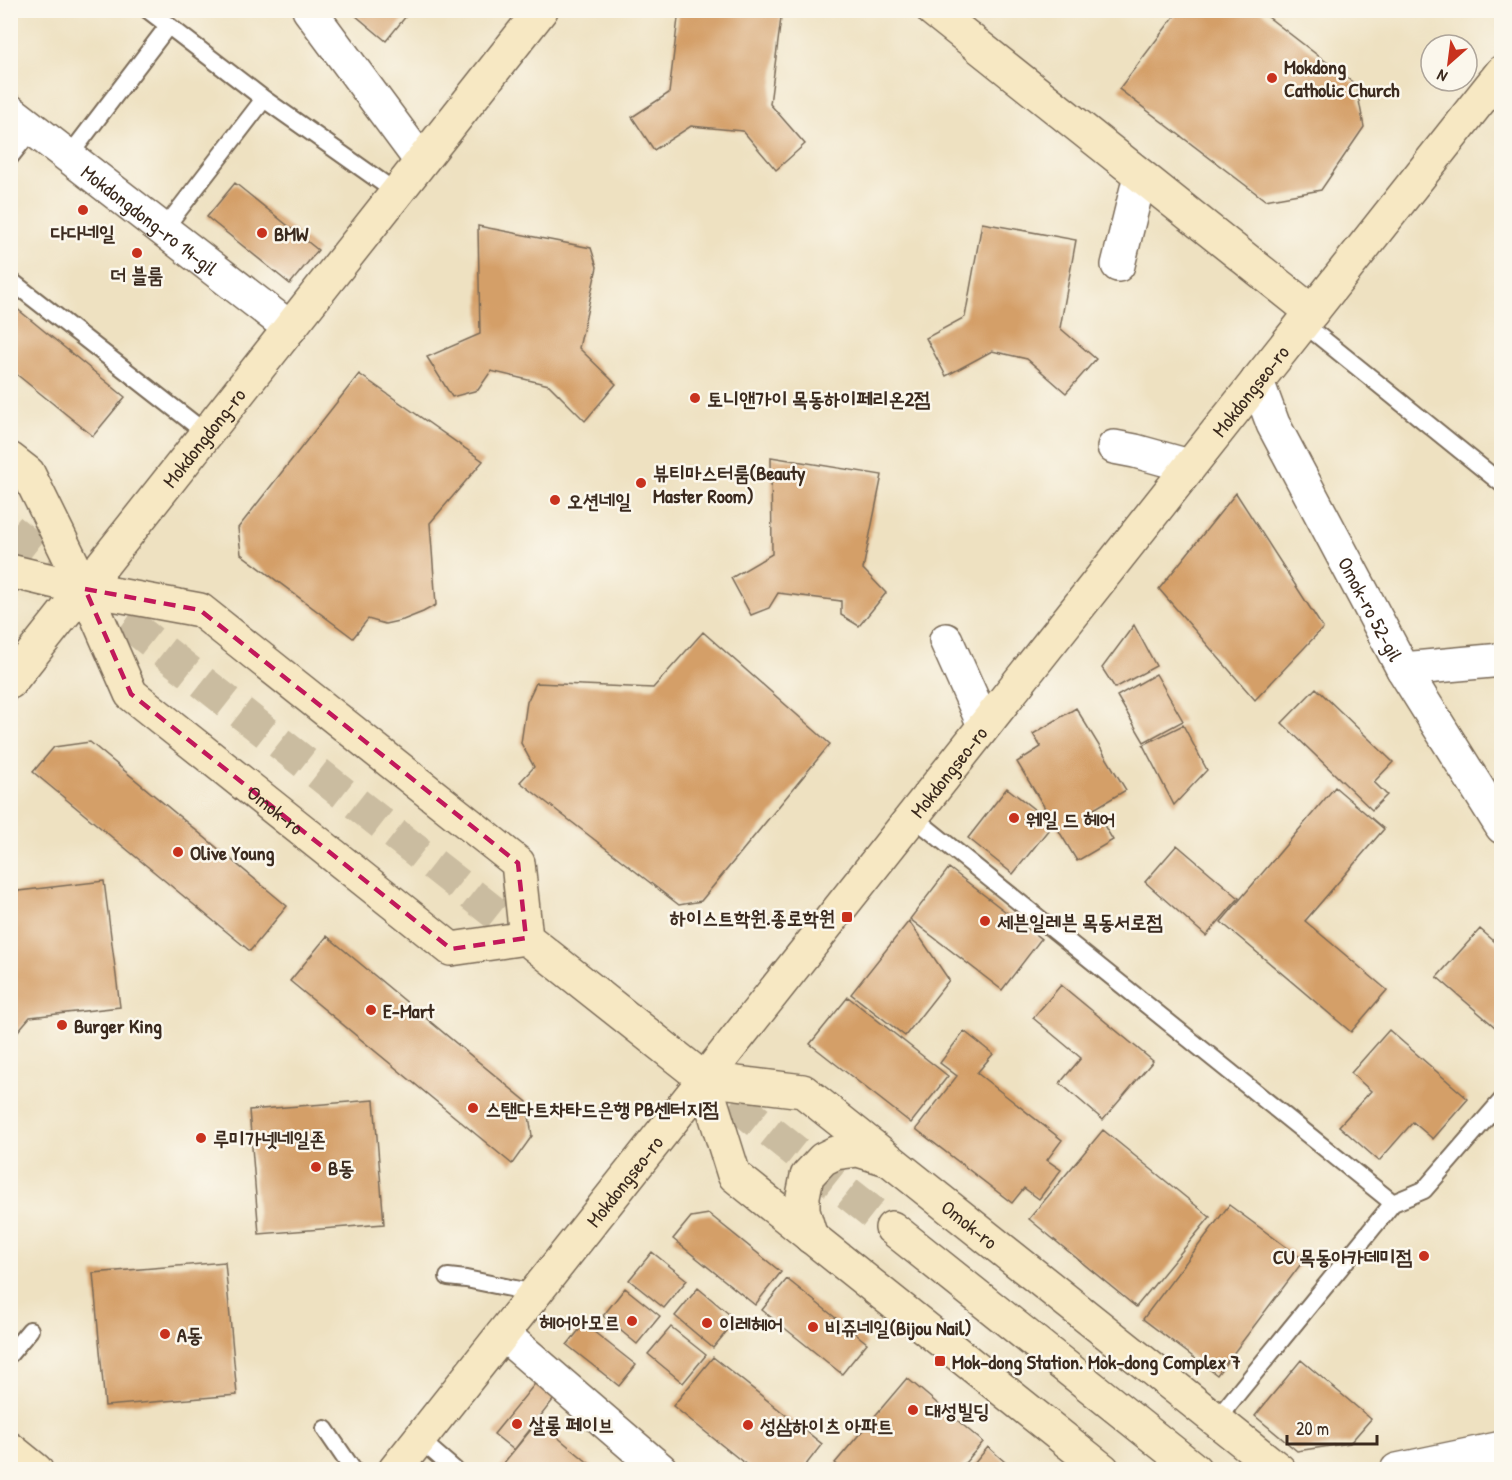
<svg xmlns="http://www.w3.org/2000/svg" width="1512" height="1480" font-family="'Patrick Hand','Poor Story',sans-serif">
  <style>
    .building { fill: #d49f67 }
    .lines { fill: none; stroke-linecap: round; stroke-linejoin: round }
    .secondary-tunnel { stroke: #cabca0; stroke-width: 33; stroke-dasharray: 33 16; stroke-linecap: butt }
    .lane-casing { stroke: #7a6a57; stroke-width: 20 }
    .street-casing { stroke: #7a6a57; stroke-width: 36 }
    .secondary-casing { stroke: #7a6a57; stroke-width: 36 }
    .lane { stroke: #fff; stroke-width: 16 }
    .street { stroke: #fff; stroke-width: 33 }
    .secondary { stroke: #f7e8c3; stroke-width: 33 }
    .marked { fill: none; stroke: #c2185b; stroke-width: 4.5; stroke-dasharray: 12 8; stroke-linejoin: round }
    .poi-dot { fill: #c8321e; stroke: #fbf7ec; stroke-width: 2 }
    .labels { text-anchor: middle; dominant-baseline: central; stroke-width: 5; stroke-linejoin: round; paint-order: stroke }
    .poi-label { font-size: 20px; font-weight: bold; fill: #3b2a1e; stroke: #fbf7ec; text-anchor: start }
    .street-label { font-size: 20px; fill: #3b2a1e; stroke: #fbf7ec }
  </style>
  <rect width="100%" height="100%" fill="#fbf7ec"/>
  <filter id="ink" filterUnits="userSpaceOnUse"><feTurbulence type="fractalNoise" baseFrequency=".0167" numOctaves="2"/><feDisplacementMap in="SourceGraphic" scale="12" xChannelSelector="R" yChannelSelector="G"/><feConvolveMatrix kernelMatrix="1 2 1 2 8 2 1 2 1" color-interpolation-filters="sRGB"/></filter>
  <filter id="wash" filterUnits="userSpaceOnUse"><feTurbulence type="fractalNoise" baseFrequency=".008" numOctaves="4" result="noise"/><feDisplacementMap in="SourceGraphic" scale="24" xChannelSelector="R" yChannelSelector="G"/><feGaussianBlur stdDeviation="1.35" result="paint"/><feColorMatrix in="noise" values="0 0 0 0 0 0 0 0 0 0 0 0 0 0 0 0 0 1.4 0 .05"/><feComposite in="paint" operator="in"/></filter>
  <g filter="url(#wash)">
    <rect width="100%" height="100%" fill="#eee1c1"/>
    <g id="blocks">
      <path class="building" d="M349,10H411L386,41Z
        M679,10H782L770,104L805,144L776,170L743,131L691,126L654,150L632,117L669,93Z
        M1179,10H1259L1356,85L1364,127L1321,190L1265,200L1119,89Z
        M235,183L318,250L290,284L207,217Z
        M982,223L1076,240L1060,328L1096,359L1066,393L1027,359L992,351L946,376L926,338L965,317Z
        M478,226L591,248L597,267L579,348L616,384L585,421L549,385L491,371L478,390L452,397L427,357L480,334Z
        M10,303L125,397L93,436L10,369Z
        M359,374L483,461L430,523L436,605L423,612L403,620L385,624L368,619L353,638L241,554L238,528Z
        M771,457L882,475L863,569L886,593L859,626L841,615V601L778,593L769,608L751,615L731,578L772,554Z
        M1236,493L1323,628L1255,700L1159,589Z
        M1134,625L1156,666L1115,688L1102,668Z
        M703,632L830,744L701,901L679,905L520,782L534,767L521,743L527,702L536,683L653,688Z
        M1156,674L1183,721L1144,742L1117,696Z
        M1316,688L1393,762L1374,782L1387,795L1372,810L1282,723Z
        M1076,708L1126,790L1094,809L1113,840L1077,861L1017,762L1041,747L1033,734Z
        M1183,725L1207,770L1174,805L1143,745Z
        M90,742L287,906L250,951L33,772L54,747Z
        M1335,787L1384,829L1305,921L1387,990L1351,1032L1221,922Z
        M1007,788L1053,824L1013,874L968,838Z
        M1177,845L1239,898L1206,936L1145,882Z
        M949,868L1041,939L1002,990L910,919Z
        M104,881L120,1007L30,1017L18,1031L10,1025V892Z
        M909,921L949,980L905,1036L851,994Z
        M1480,929L1502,948V1033L1437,977Z
        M327,936L527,1102L532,1136L512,1164L290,981Z
        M1061,985L1153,1061L1103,1120L1060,1083L1081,1058L1033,1018Z
        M848,997L948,1076L911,1123L810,1044Z
        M1389,1030L1468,1099L1433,1139L1413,1122L1379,1161L1339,1126L1371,1091L1351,1073Z
        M964,1031L993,1054L977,1073L1062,1140L1047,1160L1061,1170L1039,1199L1024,1188L1012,1203L916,1129L957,1076L940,1063Z
        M374,1100L384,1224L259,1234L249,1110Z
        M1103,1130L1210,1217L1136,1307L1029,1219Z
        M1229,1205L1304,1260L1217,1375L1143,1319Z
        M709,1214L781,1272L755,1305L673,1239L691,1217Z
        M652,1252L687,1280L664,1308L629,1280Z
        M225,1262L237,1395L105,1406L93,1273Z
        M787,1279L867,1343L842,1374L762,1310Z
        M625,1288L660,1316L637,1344L603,1316Z
        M698,1288L736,1320L713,1348L675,1316Z
        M584,1324L636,1365L619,1386L567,1345Z
        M671,1327L706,1355L683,1383L648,1354Z
        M713,1357L822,1444L802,1470H753L673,1406Z
        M1301,1360L1371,1419L1350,1443L1297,1451L1255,1416Z
        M907,1378L983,1442L959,1470H843L835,1463Z
        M538,1380L557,1395L514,1450L494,1434Z
        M538,1421L597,1470H498Z
        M988,1447L1014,1470H969Z"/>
    </g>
  </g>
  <g filter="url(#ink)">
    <use href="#blocks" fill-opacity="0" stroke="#7a6a57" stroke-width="1.5"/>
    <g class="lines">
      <path class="secondary-tunnel" d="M10,530L543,951
        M694,1071L892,1228"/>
      <defs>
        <path id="lane" d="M148,10L264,99L397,193
          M69,156L168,26
          M10,157L33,128
          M164,229L264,99
          M10,280L207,434
          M1303,323L1502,484
          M912,816L1393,1203
          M448,1277L466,1279L535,1293
          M10,1354L30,1330
          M1216,1420L1393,1203L1424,1190L1502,1100
          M325,1429L353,1470
          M419,1439L455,1470"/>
        <g id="street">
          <path d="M309,10L421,161"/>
          <path id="s1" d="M10,111L290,328"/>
          <path d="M1118,265L1140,176"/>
          <path id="s2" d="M1257,381L1273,424L1403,669L1502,827"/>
          <path d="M1114,447L1135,451L1189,466"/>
          <path d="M946,640L984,725"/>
          <path d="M1403,669L1502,660"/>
          <path d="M503,1334L661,1470"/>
          <path d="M1397,1470L1502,1448"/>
        </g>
        <g id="secondary">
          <path d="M933,10L1312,312"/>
          <path id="s3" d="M10,459L28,473L85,589L131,694L451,949L526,938"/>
          <path id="s4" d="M10,571L85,589L200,610L518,863L526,938L704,1079L803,1091L1279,1470"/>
          <path id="s5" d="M10,682L541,10"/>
          <path d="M704,1079L734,1175L1103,1470"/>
          <path d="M892,1228L1195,1470"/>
          <path d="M811,1237L803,1211V1196L807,1176L823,1159L835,1153L858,1150L887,1159"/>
          <path d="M10,1449L36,1470"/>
          <path id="s6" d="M395,1470L1502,72"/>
        </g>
      </defs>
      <use href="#lane" class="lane-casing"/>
      <use href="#street" class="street-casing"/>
      <use href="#secondary" class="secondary-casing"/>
      <use href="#lane" class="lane"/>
      <use href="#street" class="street"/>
      <use href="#secondary" class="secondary"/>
    </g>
  </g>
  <path class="marked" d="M85,589L200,610L518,863L526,938L451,949L131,694Z"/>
  <g class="poi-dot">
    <circle cx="1272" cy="78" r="6"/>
    <circle cx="83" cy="210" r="6"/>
    <circle cx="262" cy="233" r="6"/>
    <circle cx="137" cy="253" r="6"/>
    <circle cx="695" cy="398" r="6"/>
    <circle cx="641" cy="483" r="6"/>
    <circle cx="555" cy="500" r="6"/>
    <circle cx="1014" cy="818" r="6"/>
    <circle cx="178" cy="852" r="6"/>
    <rect x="841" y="911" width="12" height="12" rx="3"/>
    <circle cx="985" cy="921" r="6"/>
    <circle cx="371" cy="1010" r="6"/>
    <circle cx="62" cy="1025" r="6"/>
    <circle cx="473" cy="1108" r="6"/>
    <circle cx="201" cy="1138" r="6"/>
    <circle cx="316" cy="1167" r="6"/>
    <circle cx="1424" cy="1256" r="6"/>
    <circle cx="632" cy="1321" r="6"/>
    <circle cx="707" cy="1323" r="6"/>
    <circle cx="813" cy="1327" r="6"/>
    <circle cx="165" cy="1334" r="6"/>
    <rect x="934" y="1355" width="12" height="12" rx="3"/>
    <circle cx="913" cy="1410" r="6"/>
    <circle cx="517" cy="1424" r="6"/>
    <circle cx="748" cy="1425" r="6"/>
  </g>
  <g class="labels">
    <g class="poi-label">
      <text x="1284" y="66">Mokdong<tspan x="1284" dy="23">Catholic Church</tspan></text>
      <text x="83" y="232" text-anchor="middle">다다네일</text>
      <text x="274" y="233">BMW</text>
      <text x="137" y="274" text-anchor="middle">더 블룸</text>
      <text x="707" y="398">토니앤가이 목동하이페리온2점</text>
      <text x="653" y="472">뷰티마스터룸(Beauty<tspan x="653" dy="23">Master Room)</tspan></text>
      <text x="567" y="500">오션네일</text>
      <text x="1026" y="818">웨일 드 헤어</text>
      <text x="190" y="852">Olive Young</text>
      <text x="835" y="917" text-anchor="end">하이스트학원.종로학원</text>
      <text x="997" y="921">세븐일레븐 목동서로점</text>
      <text x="383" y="1010">E-Mart</text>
      <text x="74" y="1025">Burger King</text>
      <text x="485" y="1108">스탠다트차타드은행 PB센터지점</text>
      <text x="213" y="1138">루미가넷네일존</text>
      <text x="328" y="1167">B동</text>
      <text x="1412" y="1256" text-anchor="end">CU 목동아카데미점</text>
      <text x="620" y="1321" text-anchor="end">헤어아모르</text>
      <text x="719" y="1323">이레헤어</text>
      <text x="825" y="1327">비쥬네일(Bijou Nail)</text>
      <text x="177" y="1334">A동</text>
      <text x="952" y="1361">Mok-dong Station. Mok-dong Complex 7</text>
      <text x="925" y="1410">대성빌딩</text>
      <text x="529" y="1424">살롱 페이브</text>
      <text x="760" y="1425">성삼하이츠 아파트</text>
    </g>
    <g class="street-label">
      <text stroke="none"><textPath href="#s1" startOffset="177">Mokdongdong-ro 14-gil</textPath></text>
      <text stroke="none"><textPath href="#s6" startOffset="1377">Mokdongseo-ro</textPath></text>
      <text stroke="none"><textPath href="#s5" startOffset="312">Mokdongdong-ro</textPath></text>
      <text stroke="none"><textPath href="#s2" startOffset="255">Omok-ro 52-gil</textPath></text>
      <text stroke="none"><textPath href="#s6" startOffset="891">Mokdongseo-ro</textPath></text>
      <text stroke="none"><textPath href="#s3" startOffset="452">Omok-ro</textPath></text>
      <text stroke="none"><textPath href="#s6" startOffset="369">Mokdongseo-ro</textPath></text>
      <text stroke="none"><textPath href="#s4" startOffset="1216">Omok-ro</textPath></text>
    </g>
  </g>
  <rect width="1512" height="1480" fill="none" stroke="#fbf7ec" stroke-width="36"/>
  <g transform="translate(1449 63) rotate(208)"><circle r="28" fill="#fbf7ec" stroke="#aea59a" stroke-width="1.5"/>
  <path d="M0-4.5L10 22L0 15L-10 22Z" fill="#c8321e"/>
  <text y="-9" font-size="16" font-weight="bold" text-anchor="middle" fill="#3b2a1e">N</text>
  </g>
  <path d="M1287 1435v9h90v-9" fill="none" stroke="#3b2a1e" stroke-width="3"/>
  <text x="1296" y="1435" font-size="18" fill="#3b2a1e" stroke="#fbf7ec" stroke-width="4.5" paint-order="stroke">20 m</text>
</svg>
